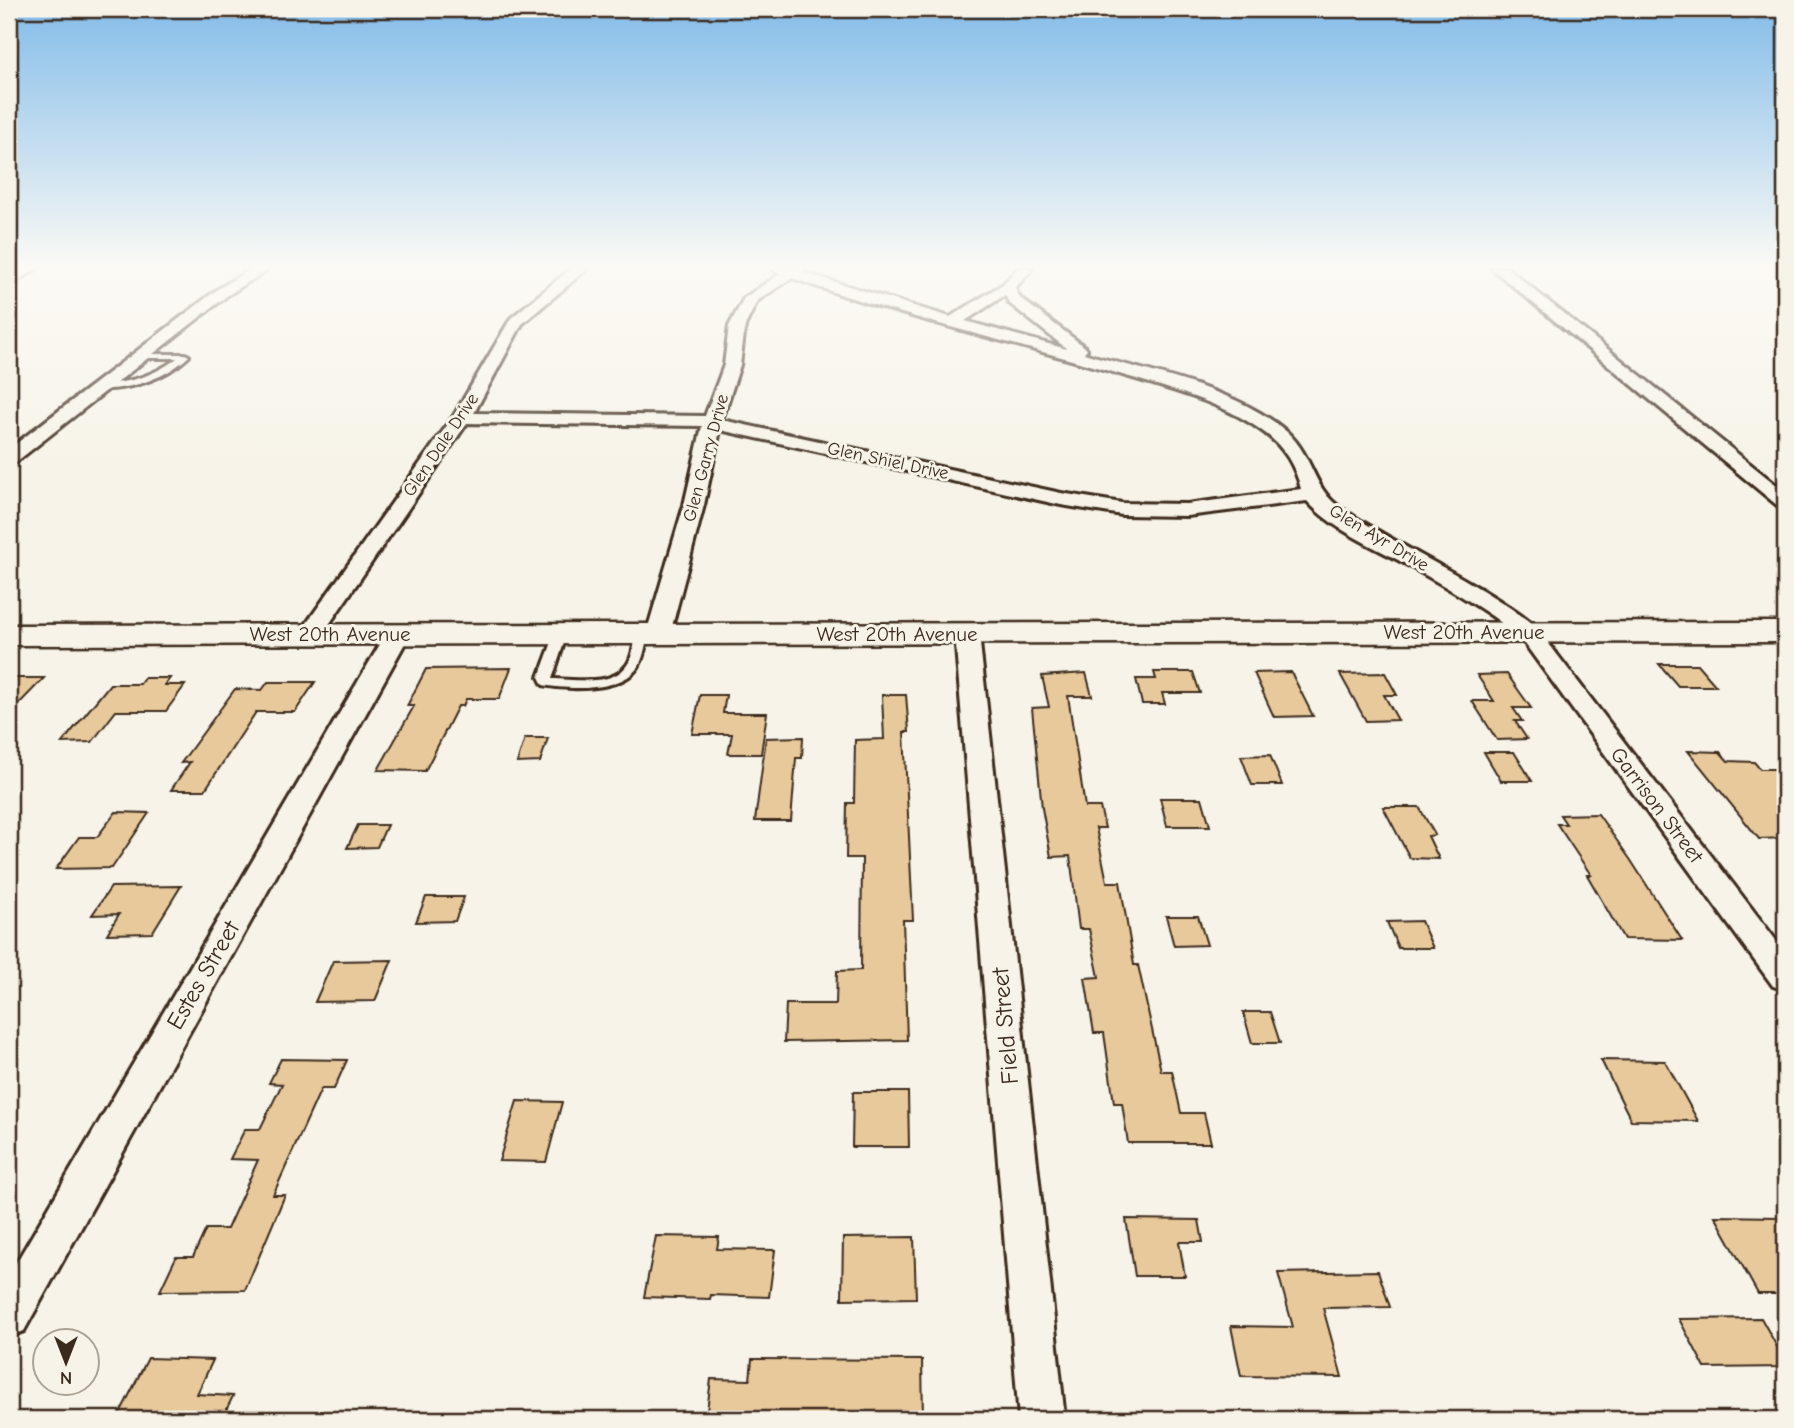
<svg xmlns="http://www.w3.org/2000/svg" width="1794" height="1428" font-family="'Comic Neue',sans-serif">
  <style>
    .building { fill: #e8c99b; stroke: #3b2a1e; stroke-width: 2 }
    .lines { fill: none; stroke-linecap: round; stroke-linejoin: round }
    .lane-casing { stroke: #3b2a1e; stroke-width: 6 }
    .street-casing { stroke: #3b2a1e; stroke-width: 6 }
    .secondary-casing { stroke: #3b2a1e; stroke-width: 5 }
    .lane { fill: #f7f3e8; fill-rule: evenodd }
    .street { fill: #f7f3e8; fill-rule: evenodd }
    .secondary { fill: #f7f3e8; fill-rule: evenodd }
    .labels { text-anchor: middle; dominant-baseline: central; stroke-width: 6; stroke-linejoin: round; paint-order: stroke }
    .far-street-label { font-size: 18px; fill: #3b2a1e; stroke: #f7f3e8 }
    .street-label { font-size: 21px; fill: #3b2a1e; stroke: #f7f3e8 }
    .near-street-label { font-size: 24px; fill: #3b2a1e; stroke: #f7f3e8 }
  </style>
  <rect width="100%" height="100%" fill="#f7f3e8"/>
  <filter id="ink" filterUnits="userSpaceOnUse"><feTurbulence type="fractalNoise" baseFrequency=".0143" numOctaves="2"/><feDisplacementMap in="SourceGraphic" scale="14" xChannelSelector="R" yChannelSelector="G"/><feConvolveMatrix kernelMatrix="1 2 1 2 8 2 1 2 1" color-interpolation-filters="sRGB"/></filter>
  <g filter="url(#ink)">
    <path class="building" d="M1659,664H1697L1716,686H1678Z
      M511,668L499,699H466L463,706H458L425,771L378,770L414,706H407L426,669Z
      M1154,672H1193L1200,693H1162L1165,704H1142L1136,679H1156Z
      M1291,672L1313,716L1274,717L1254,673Z
      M1086,673L1092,696H1068L1085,807H1100L1105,828H1096L1107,882H1120L1134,965H1138L1161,1071H1172L1181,1113H1204L1211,1143H1128L1122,1103H1114L1104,1033H1094L1085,978L1099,977L1089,929H1079L1070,856L1051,857L1042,808L1032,708L1049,707L1042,676Z
      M1385,673L1397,695H1384L1398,720L1366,721L1340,674Z
      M1507,674L1531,708H1513L1522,721H1515L1527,739L1497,740L1472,701H1494L1477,675Z
      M9,678H44L9,714Z
      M144,678H170L165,685H185L166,711H116L92,742L62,743L110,684H140Z
      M268,682H315L295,712H256L205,790H171L190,762L181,763L235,689L262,690Z
      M700,695H726L723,713H767L761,754H728L732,734H692Z
      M882,695H906L909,732H904L913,920H903L907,1040L784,1042L786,1004H836L837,971L861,970L862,858H846L847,803H854L855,740L884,739Z
      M803,737L802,758H796L791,821H755L766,738Z
      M525,738H548L540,762L517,763Z
      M1688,751L1720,752L1728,761L1754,762L1760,769H1785V838L1759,839Z
      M1484,752H1514L1532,781H1501Z
      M1270,755L1282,785H1252L1241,756Z
      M1160,798H1202L1210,826H1167Z
      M1383,807H1419L1435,835L1428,836L1439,859L1410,858Z
      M116,812L149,813L112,868L56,869L79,837H97Z
      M1598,814L1630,859L1682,940L1624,939L1587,875H1591L1557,824H1566L1560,815Z
      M358,825H387L377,847L347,848Z
      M181,886L152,933L107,934L119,914L92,915L111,887Z
      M426,897H464L455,921L416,922Z
      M1166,916H1198L1207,945L1174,946Z
      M1421,921L1433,948H1398L1387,922Z
      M392,960L375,1001L315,1002L333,961Z
      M1243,1012H1270L1280,1043H1252Z
      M281,1059L347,1060L334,1089H321L273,1195H285L245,1290L160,1291L176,1257H193L206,1229H227L258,1160L230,1159L245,1129H260L282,1084L269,1083Z
      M1601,1060L1665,1061L1698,1121L1631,1120Z
      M853,1092H908L909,1147H852Z
      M517,1101L562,1102L546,1162L499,1161Z
      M1715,1216L1779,1217L1785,1227V1294H1758Z
      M1126,1219L1199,1220L1203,1242H1179L1185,1276H1135Z
      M656,1236L719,1237L717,1249L775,1250L769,1297L711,1295L710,1299L644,1297Z
      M914,1237L916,1298L842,1299L843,1238Z
      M1378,1271L1390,1307L1323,1308L1342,1377L1241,1376L1231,1326L1293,1327L1278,1273Z
      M1761,1318L1785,1361V1367L1705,1368L1679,1319Z
      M148,1358L213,1360L197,1394L233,1396L222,1419H117Z
      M752,1359L922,1360L923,1419H706L711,1379L750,1380Z"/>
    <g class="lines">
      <defs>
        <path id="lane" d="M137,354H185L189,356C165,379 129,391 96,389V385H99C129,382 153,377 177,358H137Z
          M561,631L567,634L552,679C574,679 612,687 627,665C634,656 633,643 638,633H646L648,635C645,646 644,658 638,667C621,692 569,690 543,685L539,677L555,634Z"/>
        <path id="street" d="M21,268H38L9,286V276Z
          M252,268H270L228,295L16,462L9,464V449L218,289Z
          M572,268H588L522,324L474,413L705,416L724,365L729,326L744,298L780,274L770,268H806L802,272L950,317L1003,284L1018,268H1033L1015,288L1020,298L1085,347L1087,350L1084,353C1147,372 1237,388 1287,432C1314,457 1313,490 1341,508C1405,551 1476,579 1536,627L1785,952V990L1773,986L1520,637C1483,607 1443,585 1402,562C1370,545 1331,528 1307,501L1187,516L1122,515L1061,505L720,430L704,505L670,634L666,639L658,641L650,639L646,634L684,505L702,426L467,423L319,639L311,641L303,639L299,634L453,417L511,318ZM792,278C898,316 1005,340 1113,372C1164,388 1221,400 1265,433C1285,448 1295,466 1301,489L1187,504L1122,503L1061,493L722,420L740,365L745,326L757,301ZM1005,295L1009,303L1067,349L965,321Z
          M1491,268H1507L1785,492V508L1778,506Z
          M398,627L406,629L410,634L24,1331L9,1337V1275L386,634L390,629Z
          M967,627L975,629L979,634L1065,1419H1019L955,634L959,629Z"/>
        <path id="secondary" d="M1785,622V642L9,645V625Z"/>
      </defs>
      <use href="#lane" class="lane-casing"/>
      <use href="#street" class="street-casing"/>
      <use href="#secondary" class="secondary-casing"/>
      <use href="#lane" class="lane"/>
      <use href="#street" class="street"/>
      <use href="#secondary" class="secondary"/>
    </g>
  </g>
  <linearGradient id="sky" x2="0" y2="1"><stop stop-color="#83bce9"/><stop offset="0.57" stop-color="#fbfaf5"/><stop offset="1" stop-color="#fbfaf5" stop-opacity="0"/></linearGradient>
  <rect width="1794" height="468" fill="url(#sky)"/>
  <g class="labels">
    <g class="far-street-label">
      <text transform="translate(441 445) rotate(-56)">Glen Dale Drive</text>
      <text transform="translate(706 458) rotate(-75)">Glen Garry Drive</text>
      <text transform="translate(888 461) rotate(12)">Glen Shiel Drive</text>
      <text transform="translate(1379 538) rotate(31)">Glen Ayr Drive</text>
    </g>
    <g class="street-label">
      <text x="1464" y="632">West 20th Avenue</text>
      <text x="330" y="634">West 20th Avenue</text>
      <text x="897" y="634">West 20th Avenue</text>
      <text transform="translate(1657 805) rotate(53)">Garrison Street</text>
    </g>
    <g class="near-street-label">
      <text transform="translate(203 975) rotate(-60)">Estes Street</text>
      <text transform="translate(1005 1026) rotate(-95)">Field Street</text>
    </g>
  </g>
  <rect width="1794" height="1428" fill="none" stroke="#f7f3e8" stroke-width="35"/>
  <rect x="18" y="18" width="1759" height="1393" fill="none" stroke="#3b2a1e" stroke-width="2.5" filter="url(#ink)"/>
  <g transform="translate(66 1362) rotate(180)"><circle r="33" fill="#f7f3e8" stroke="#aca397" stroke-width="2"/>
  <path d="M0-5L12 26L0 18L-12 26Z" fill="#3b2a1e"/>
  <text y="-10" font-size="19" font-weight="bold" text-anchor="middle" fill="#3b2a1e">N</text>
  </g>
</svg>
